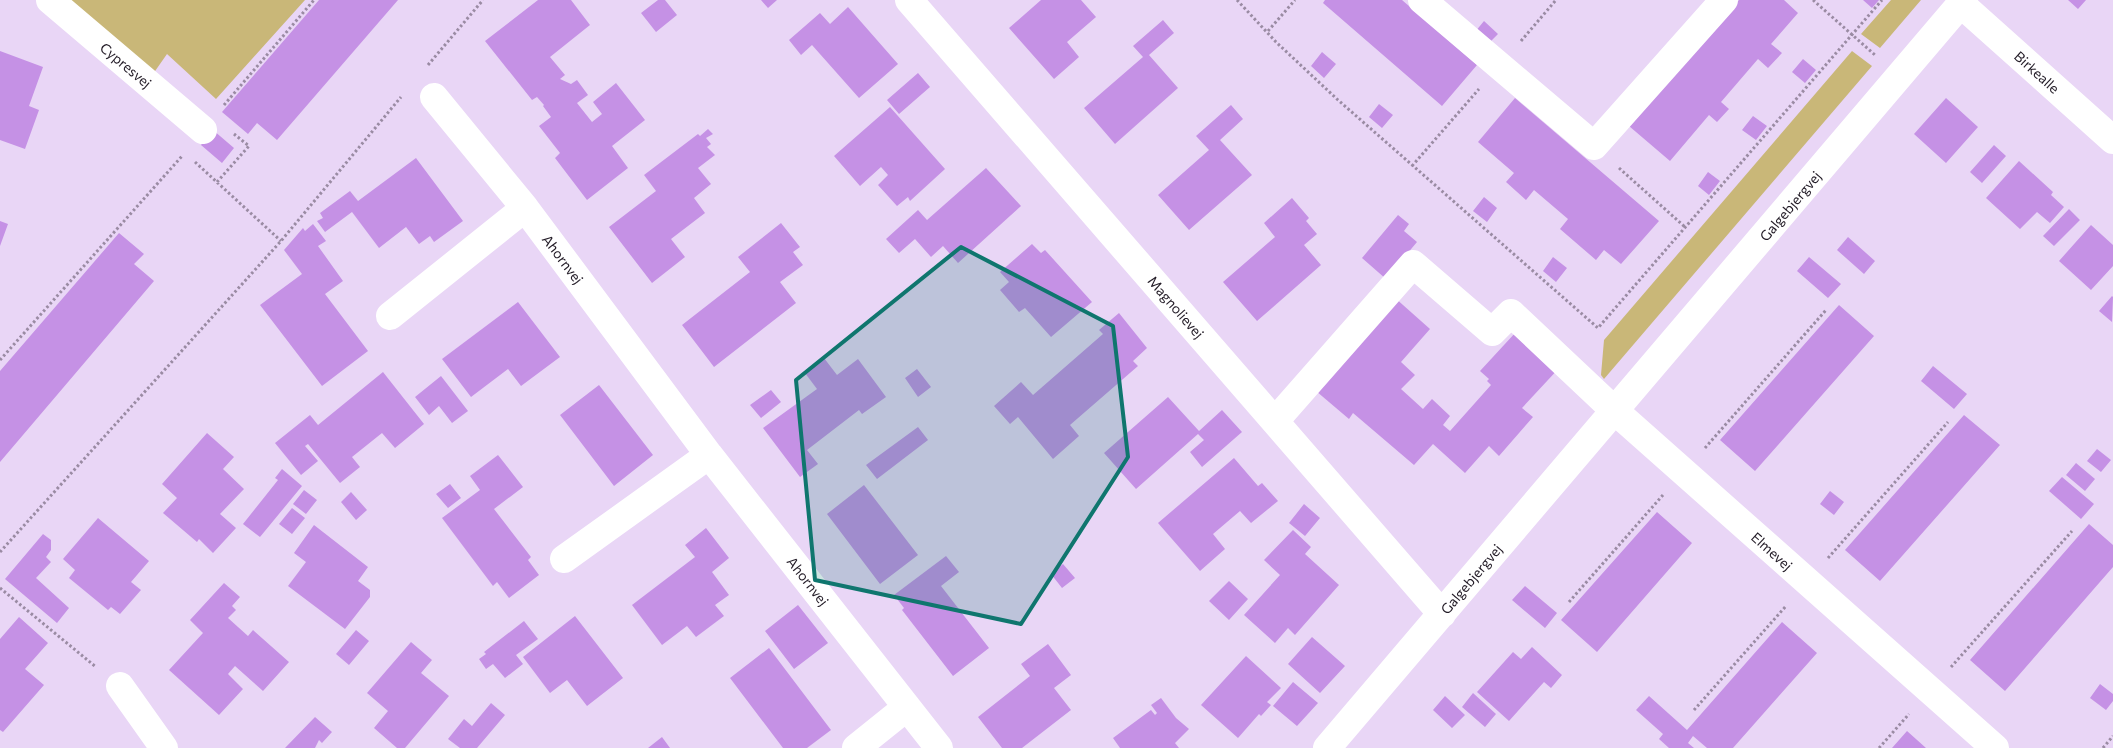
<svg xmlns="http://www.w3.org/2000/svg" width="2113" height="748" font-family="Commissioner,sans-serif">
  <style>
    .green { fill: #c9b778 }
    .building { fill: #c591e5 }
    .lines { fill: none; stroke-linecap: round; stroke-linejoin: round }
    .path { stroke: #9a8ba3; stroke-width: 3; stroke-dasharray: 2.5 2.5; stroke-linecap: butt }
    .minor { stroke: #fff; stroke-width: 28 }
    .marked { fill: #0f766e; fill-opacity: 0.2; stroke: #0f766e; stroke-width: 4; stroke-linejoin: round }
    .labels { text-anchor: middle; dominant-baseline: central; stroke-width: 4; stroke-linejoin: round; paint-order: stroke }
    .street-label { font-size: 14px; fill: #211a25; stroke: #fff }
  </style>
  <rect width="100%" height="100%" fill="#e9d6f6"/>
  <path class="green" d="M62,0H305L216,99L167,54L153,74Z
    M1891,0H1921L1880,48L1861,34Z
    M1852,51L1872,66L1604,379L1601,375L1604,340Z"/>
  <path class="building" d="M319,0H398L277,140L257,123L248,134L222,112Z
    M538,0H571L590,25L550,57L565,75L560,79L571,84L577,80L588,95L577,103L592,122L602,114L593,102L616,83L645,120L612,146L628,168L587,200L555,158L560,153L539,126L551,117L543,106L544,105L537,97L532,100L485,41Z
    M658,0H665L677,15L656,32L641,13Z
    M761,0H777L768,8Z
    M1041,0H1081L1096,17L1067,42L1079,57L1054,79L1009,28Z
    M1325,0H1402L1477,65L1442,106L1323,3Z
    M1739,0H1784L1798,13L1771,44L1782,53L1768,68L1758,59L1721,102L1729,109L1717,122L1709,115L1670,161L1629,126Z
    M1863,0H1879L1872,8Z
    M2068,0H2086L2078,9Z
    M848,7L898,64L859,98L812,45L801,55L789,40L820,13L830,24Z
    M1163,20L1174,33L1149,55L1178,88L1115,144L1084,108L1143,57L1133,46Z
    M1484,21L1498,34L1488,44L1475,32Z
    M0,51L43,67L29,106L39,110L25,149L0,140Z
    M1322,52L1336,64L1324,78L1311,66Z
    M1803,59L1816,70L1805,83L1792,72Z
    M918,73L930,87L899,114L887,100Z
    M1515,98L1659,221L1621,264L1604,250L1596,260L1560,229L1568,219L1534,190L1526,200L1506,182L1514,173L1478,142Z
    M1946,98L1978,127L1946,163L1914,134Z
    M1379,104L1393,115L1382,128L1369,117Z
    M1231,105L1243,119L1220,140L1252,175L1189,230L1158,195L1209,150L1196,136Z
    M890,107L945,169L910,201L908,197L897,206L878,185L888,175L881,167L860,186L834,156Z
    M1753,116L1767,126L1756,140L1742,130Z
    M708,129L713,134L706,138L711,144L707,147L715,155L698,168L711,184L694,198L705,213L671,239L685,257L652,283L609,227L656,191L644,175L698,134L700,136Z
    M213,130L234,148L222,163L201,145Z
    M1994,145L2006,156L1982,183L1970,172Z
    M416,158L463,221L434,242L430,236L419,244L406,227L379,248L352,212L325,232L317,221L323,218L320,213L350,191L358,201Z
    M2019,161L2053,192L2051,195L2064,207L2050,223L2037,212L2020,229L1986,198Z
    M986,168L1021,206L958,263L943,246L931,257L915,239L899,253L886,239L918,210L927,220Z
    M1708,172L1720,181L1709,195L1698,186Z
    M1484,197L1497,208L1487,222L1473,211Z
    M1292,198L1309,218L1306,221L1317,234L1304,245L1321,265L1257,321L1223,282L1275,237L1264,223Z
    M2069,209L2080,220L2054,246L2043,236Z
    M1398,215L1409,224L1404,231L1417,242L1386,279L1362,258Z
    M0,221L8,224L0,246Z
    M781,223L800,247L793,252L803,265L780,282L796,303L714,367L682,325L750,272L738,257Z
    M313,224L326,241L318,246L343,281L325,294L368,351L322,386L260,305L302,274L284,250L303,228L305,231Z
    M2091,225L2113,245V266L2091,290L2059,261Z
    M119,233L144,254L134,264L154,281L0,462V371Z
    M1848,237L1875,261L1864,274L1837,250Z
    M1032,244L1041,253L1045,250L1092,302L1051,337L1025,308L1019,312L1000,290L1009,282L1000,272Z
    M1553,257L1567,268L1556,282L1543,271Z
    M1809,257L1841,284L1828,298L1797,271Z
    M2112,296L2113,297L2112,322L2099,311Z
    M1394,297L1430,329L1401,362L1415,375L1401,389L1423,409L1432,399L1450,416L1443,425L1450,431L1491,385L1487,381L1489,379L1480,371L1516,332L1561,366L1522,408L1533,417L1499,456L1489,446L1465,473L1433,444L1414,465L1353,413L1349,419L1316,391Z
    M518,302L560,357L521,386L508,369L471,397L442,359Z
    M1839,305L1874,336L1755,471L1720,440Z
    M1119,313L1147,348L1133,361L1138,366L1070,425L1079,436L1053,459L1018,417L1010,424L994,406L1021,382L1033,395L1103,334L1099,330Z
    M824,358L837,375L858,359L886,397L862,414L859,410L807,450L818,464L800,477L763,428L817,389L805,373Z
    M1933,366L1967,394L1954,409L1921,381Z
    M917,369L931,387L918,397L905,378Z
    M383,372L424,424L395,448L382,433L352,457L360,467L340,483L308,444L305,446L318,461L301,475L275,443L310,415L318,425Z
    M441,376L468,411L452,423L439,406L429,415L415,397Z
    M599,385L653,455L614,486L560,415Z
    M771,390L781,402L761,418L750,405Z
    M1168,397L1199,431L1222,410L1242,432L1202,467L1190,452L1204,440L1198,434L1136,489L1104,453Z
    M1964,415L2000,445L1880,581L1845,550Z
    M918,427L928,440L877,479L866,465Z
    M207,433L234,457L223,469L244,489L220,514L236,528L213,553L199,539L197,542L163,513L177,498L162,484Z
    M2097,449L2111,460L2101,472L2087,461Z
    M498,455L523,487L494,509L531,557L528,560L539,575L509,598L497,582L493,586L442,518L480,490L470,476Z
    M1234,458L1258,486L1262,483L1278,501L1251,523L1240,511L1213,534L1225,549L1200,571L1158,523Z
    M2076,463L2095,479L2085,491L2066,475Z
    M282,469L302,486L260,537L243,524L278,480L275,478Z
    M2062,477L2094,504L2081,519L2049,491Z
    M450,484L461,498L448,508L436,494Z
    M864,485L918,555L880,584L827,514Z
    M304,490L317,500L306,514L293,504Z
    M1830,491L1844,502L1834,515L1820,504Z
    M351,492L367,510L356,520L341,502Z
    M1304,504L1320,518L1305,536L1289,523Z
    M292,508L305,518L292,534L279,524Z
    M1657,512L1692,543L1597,652L1561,620Z
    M98,518L149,561L131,582L141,590L120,614L111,607L108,610L69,578L75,570L63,559Z
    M2089,524L2113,545V567L2005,691L1970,660Z
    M314,525L368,567L358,581L370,590V597L345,629L288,586L306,562L294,553Z
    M706,528L729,558L712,572L729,595L715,605L724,616L696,637L687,626L662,645L632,605L695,557L685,545Z
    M1293,530L1311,547L1305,554L1339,585L1295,635L1288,628L1275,643L1244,615L1280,575L1264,560Z
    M43,534L51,540V550L46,557L51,562L36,578L69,608L57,623L5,579Z
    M946,556L959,572L941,586L989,648L953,676L902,610L904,608L894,595Z
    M1063,564L1075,578L1062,588L1051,574Z
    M1229,581L1248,599L1229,620L1209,601Z
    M224,583L240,597L232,606L236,610L228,618L248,636L253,630L289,662L263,691L235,666L228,674L243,689L219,715L169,670L203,633L190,620Z
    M1525,586L1557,613L1545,628L1512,600Z
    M798,605L828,643L794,669L765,631Z
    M575,616L623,678L587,706L567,680L550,693L523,657Z
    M19,617L48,643L25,669L44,685L3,732L0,730V639Z
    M524,621L538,639L516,655L523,664L505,678L493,664L486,669L479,659L486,654L484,652Z
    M1782,622L1817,653L1733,748H1707L1693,736L1688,743L1694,748H1669L1659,739L1663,734L1636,710L1649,696L1687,730Z
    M356,630L369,641L349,665L336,654Z
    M1312,637L1345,666L1320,693L1288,664Z
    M411,642L432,660L421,673L449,696L405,748H397L374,728L388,711L367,693Z
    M1048,644L1071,675L1054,688L1071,710L1022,748H1002L978,717L1030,676L1021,664Z
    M1532,647L1562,675L1551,688L1544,682L1509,721L1477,692L1513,652L1521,659Z
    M769,648L831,730L807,748H783L730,678Z
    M1246,656L1281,688L1267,702L1271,705L1261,716L1259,714L1238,738L1201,705Z
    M1293,682L1318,703L1297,726L1273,706Z
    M2100,684L2113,694V701L2106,710L2090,698Z
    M1473,693L1496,714L1485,727L1462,707Z
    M1445,696L1465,715L1452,728L1433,710Z
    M1161,698L1176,718L1189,729L1175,743L1179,748H1120L1113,738L1151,710L1155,715L1157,713L1151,705Z
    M491,703L505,715L477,748H460L448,739L464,719L472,726Z
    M315,717L332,732L322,743L319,740L315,748H285Z
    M1907,731L1926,748H1892Z
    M662,737L670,748H648Z"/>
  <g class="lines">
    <path class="path" d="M1237,0L1276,42L1338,100L1598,328L1882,0
      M1813,0L1875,55
      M1268,31L1295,0
      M1521,41L1556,0
      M428,65L483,0
      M224,105L314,0
      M195,162L281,241
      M1412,166L1479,89
      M1619,168L1685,227
      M217,182L249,146L234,134
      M0,360L183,155
      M1705,448L1826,310
      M0,552L281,241L401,97
      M1828,558L1948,422
      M0,588L96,667
      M1569,602L1663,495
      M1951,667L2072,531
      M1694,710L1786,606
      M1879,748L1909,714
      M2103,748L2113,736"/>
    <path class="minor" d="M50,0L203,130
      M909,0L1442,614
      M1422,0L1594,146L1724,0
      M1961,4L2113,140
      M434,97L525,208L709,455L939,748
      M390,316L525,208
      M1275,421L1413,264L1492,332L1511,313L1615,411L1995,748
      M564,559L709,455
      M120,686L164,748
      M856,748L907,707
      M1327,748L1964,0"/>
  </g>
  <path class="marked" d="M961,247L1113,326L1128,457L1021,624L815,580L796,380Z"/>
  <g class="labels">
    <g class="street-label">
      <text transform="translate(126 65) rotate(40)">Cypresvej</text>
      <text transform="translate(2037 72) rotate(42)">Birkealle</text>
      <text transform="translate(1790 206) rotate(-50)">Galgebjergvej</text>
      <text transform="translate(563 259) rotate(53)">Ahornvej</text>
      <text transform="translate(1176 307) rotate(49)">Magnolievej</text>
      <text transform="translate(1772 551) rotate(42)">Elmevej</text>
      <text transform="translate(1471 579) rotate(-50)">Galgebjergvej</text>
      <text transform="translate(808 581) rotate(52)">Ahornvej</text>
    </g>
  </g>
</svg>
